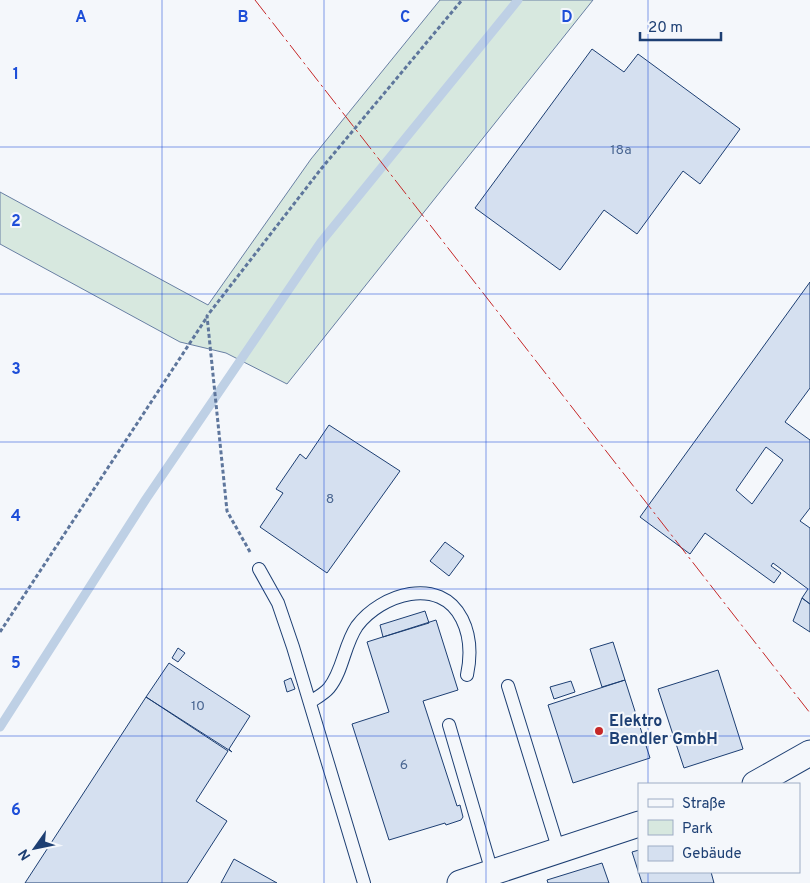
<svg xmlns="http://www.w3.org/2000/svg" width="810" height="883" font-family="Overpass,sans-serif">
  <style>
    .green { fill: #d7e8df; stroke: #687fa3 }
    .lines { fill: none; stroke-linecap: round; stroke-linejoin: round }
    .stream { stroke: #bed0e5; stroke-width: 9 }
    .building { fill: #d5e0f0; stroke: #1d3f73; fill-rule: evenodd }
    .service-casing { stroke: #1d3f73; stroke-width: 14 }
    .minor-casing { stroke: #1d3f73; stroke-width: 27 }
    .path { stroke: #5e769c; stroke-width: 3; stroke-dasharray: 4 2.5; stroke-linecap: butt }
    .service { stroke: #f4f7fb; stroke-width: 12 }
    .minor { stroke: #f4f7fb; stroke-width: 25 }
    .power { stroke: #c62828; stroke-width: 1; stroke-dasharray: 18 4 2.5 4; stroke-linecap: butt }
    .grid { fill: none; stroke: #1d4ed8; stroke-width: 1; stroke-opacity: 0.55 }
    .poi-dot { fill: #c62828; stroke: #f4f7fb; stroke-width: 2 }
    .labels { text-anchor: middle; dominant-baseline: central; stroke-width: 4; stroke-linejoin: round; paint-order: stroke }
    .number-label { font-size: 14px; fill: #4b6792 }
    .poi-label { font-size: 16px; font-weight: bold; fill: #1d3f73; stroke: #f4f7fb; text-anchor: start }
    .grid-label { font-size: 16px; text-anchor: middle; font-weight: bold; fill: #1d4ed8; stroke: #f4f7fb; stroke-width: 4; stroke-linejoin: round; paint-order: stroke }
  </style>
  <rect width="100%" height="100%" fill="#f4f7fb"/>
  <path class="green" d="M440,0H593L287,384L226,353L180,342L0,244V192L208,305L311,159Z"/>
  <g class="lines">
    <path class="stream" d="M0,727L146,499L321,242L518,0"/>
  </g>
  <path class="building" d="M592,49L624,72L638,54L740,129L700,184L683,171L637,234L604,210L560,270L475,208Z
    M810,282V388L785,422L810,440V508L800,521L810,528V604L802,598L808,589L773,563L771,566L781,573L774,583L705,533L690,554L640,517ZM766,447L783,460L752,504L736,490Z
    M329,425L400,471L327,573L260,527L283,493L276,489L300,454L306,459Z
    M445,542L464,556L449,576L430,561Z
    M802,598L810,604V632L793,621Z
    M425,611L429,623L383,637L380,625Z
    M436,620L458,690L423,701L457,806L460,805L463,817L461,820L446,825L445,823L389,840L352,724L389,712L367,642Z
    M613,642L625,680L602,687L590,649Z
    M178,648L185,653L178,662L172,658Z
    M169,663L250,716L229,749L232,752L146,697Z
    M718,670L743,749L684,768L658,689Z
    M291,678L295,689L287,692L284,681Z
    M625,680L650,758L573,783L548,705Z
    M571,681L575,692L554,699L550,687Z
    M146,697L228,751L196,801L227,821L187,883H25Z
    M639,850V872H711L714,883H642L632,852Z
    M234,859L277,883H221Z
    M602,863L609,883H548L547,880Z"/>
  <g class="lines">
    <defs>
      <path id="service" d="M259,569L278,603L293,647L364,883
        M508,686L559,851
        M310,702C316,698 324,694 329,688C343,671 344,645 357,626C381,594 440,575 462,619C471,637 471,656 467,675
        M449,725L492,872"/>
      <path id="minor" d="M755,784L810,753
        M460,883L639,824"/>
    </defs>
    <use href="#service" class="service-casing"/>
    <use href="#minor" class="minor-casing"/>
    <path class="path" d="M250,552L227,511L207,316L321,169L462,0
      M0,632L207,317"/>
    <use href="#service" class="service"/>
    <use href="#minor" class="minor"/>
    <path class="power" d="M255,0L810,713"/>
  </g>
  <path class="grid" d="M162,0V883M324,0V883M486,0V883M648,0V784M0,147H810M0,294H810M0,442H810M0,589H810M0,736H810M648,872V883"/>
  <circle class="poi-dot" cx="599" cy="731" r="5"/>
  <g class="labels">
    <g class="number-label">
      <text x="621" y="150">18a</text>
      <text x="330" y="499">8</text>
      <text x="198" y="706">10</text>
      <text x="404" y="765">6</text>
    </g>
    <g class="poi-label">
      <text x="609" y="722">Elektro<tspan x="609" dy="18">Bendler GmbH</tspan></text>
    </g>
  </g>
  <g class="grid-label">
    <text x="81" y="22">A</text>
    <text x="243" y="22">B</text>
    <text x="405" y="22">C</text>
    <text x="567" y="22">D</text>
    <text x="16" y="79">1</text>
    <text x="16" y="226">2</text>
    <text x="16" y="374">3</text>
    <text x="16" y="521">4</text>
    <text x="16" y="668">5</text>
    <text x="16" y="815">6</text>
  </g>
  <rect x="638" y="783" width="162" height="90" fill="#f4f7fb" stroke="#9eadc5"/>
  <rect x="648" y="799" width="25" height="8" fill="#f4f7fb" stroke="#9eadc5"/>
  <text x="682" y="808" font-size="15" fill="#1d3f73">Straße</text>
  <rect x="648" y="820" width="25" height="15" fill="#d7e8df" stroke="#9eadc5"/>
  <text x="682" y="833" font-size="15" fill="#1d3f73">Park</text>
  <rect x="648" y="846" width="25" height="15" fill="#d5e0f0" stroke="#9eadc5"/>
  <text x="682" y="858" font-size="15" fill="#1d3f73">Gebäude</text>
  <g transform="translate(35 848) rotate(237)" stroke="#f4f7fb" stroke-width="4" paint-order="stroke">
  <path d="M0-4L9 19L0 12L-9 19Z" fill="#1d3f73"/>
  <text y="-8" font-size="14" font-weight="bold" text-anchor="middle" fill="#1d3f73">N</text>
  </g>
  <path d="M640 32v8h81v-8" fill="none" stroke="#1d3f73" stroke-width="2.5"/>
  <text x="648" y="32" font-size="15" fill="#1d3f73" stroke="#f4f7fb" stroke-width="4" paint-order="stroke">20 m</text>
</svg>
